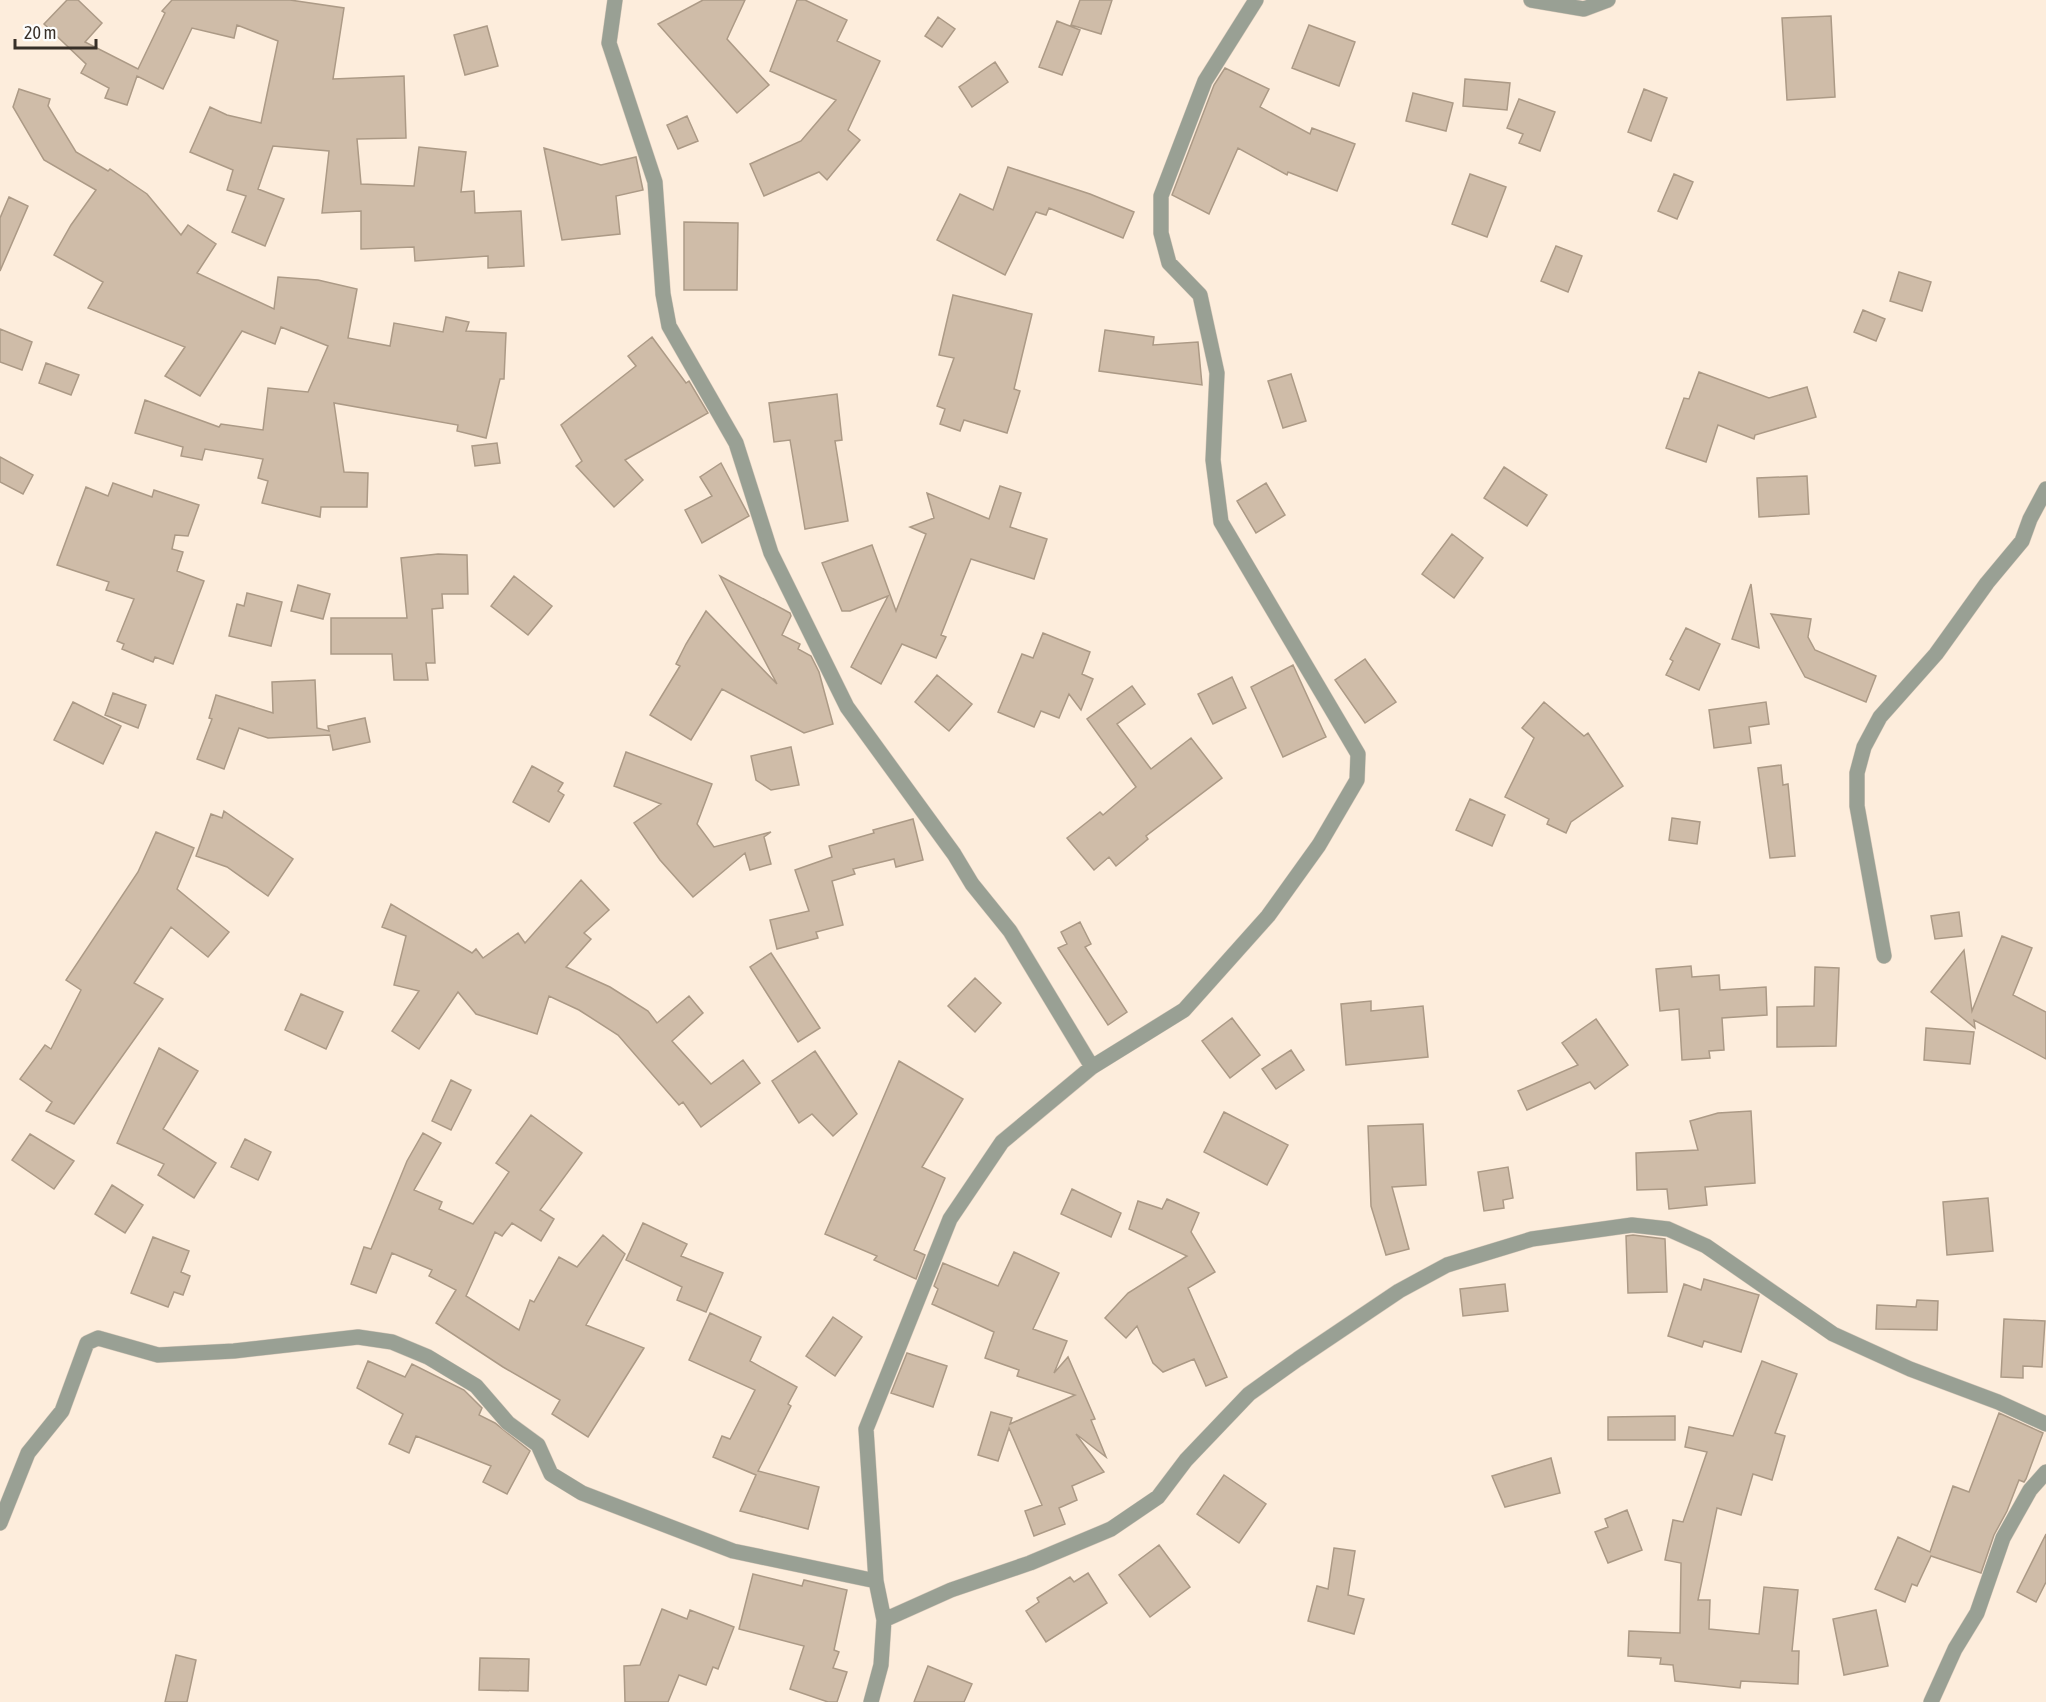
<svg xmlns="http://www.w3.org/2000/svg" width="2046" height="1702" font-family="'Asap Condensed',sans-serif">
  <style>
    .building { fill: #cfbca8; stroke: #ac9a86; stroke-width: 1.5 }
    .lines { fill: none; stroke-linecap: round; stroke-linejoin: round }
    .street-casing { stroke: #dacbbc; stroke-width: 16 }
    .street { stroke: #99a094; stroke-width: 15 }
  </style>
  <rect width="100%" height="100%" fill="#fdeddc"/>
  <path class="building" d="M67,0H78L102,23L85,42L138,69L165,13L162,11L172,0H290L344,8L333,79L404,76L406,138L357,139L361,184L414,186L419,147L466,152L461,192L474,191L475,213L521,211L524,266L488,268V256L415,261L414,247L361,249V211L322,213L329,151L273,146L258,189L284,199L265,246L232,232L246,196L227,190L233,170L190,152L210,107L227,115L261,123L278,41L237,25L234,38L192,28L163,89L137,76L127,105L105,98L109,88L81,73L86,64L44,24Z
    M703,0H745L727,39L769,85L737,113L658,24Z
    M797,0H805L847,20L837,41L880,61L848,130L860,140L827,180L819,172L764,196L750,164L801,141L836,100L770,71Z
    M1080,0H1112L1101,34L1071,25Z
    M1831,16L1835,97L1787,100L1782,18Z
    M938,17L955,29L942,47L925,36Z
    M1057,21L1080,30L1062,75L1039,67Z
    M1309,25L1355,42L1339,86L1292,68Z
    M487,26L498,66L465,75L454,35Z
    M995,62L1008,82L972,107L959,87Z
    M1225,68L1269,89L1260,107L1310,134L1312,128L1355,144L1337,191L1288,172L1287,175L1238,148L1209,214L1172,195L1214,85Z
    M1465,79L1510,83L1507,110L1463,106Z
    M19,89L50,99L48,106L76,152L108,171L110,169L147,194L181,235L188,225L216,244L197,273L274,309L278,277L318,280L357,289L348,338L390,346L394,323L443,332L446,317L469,322L466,331L506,333L504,379H500L486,438L457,431L458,425L334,403L344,472L368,473L367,507H321L320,517L262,503L268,481L258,478L263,459L205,449L202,460L181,456L183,447L135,433L145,400L219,427L221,424L263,430L268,388L308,392L328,346L281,327L275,344L242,331L200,396L165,376L185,347L88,308L103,282L54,255L71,225L96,190L44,160L13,107Z
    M1644,89L1667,98L1651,141L1628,132Z
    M1413,93L1453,103L1446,131L1406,121Z
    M1519,99L1555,112L1540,151L1519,143L1523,134L1507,128Z
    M687,116L698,141L678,149L667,125Z
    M544,148L601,165L636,157L643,190L616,196L620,234L562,240Z
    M1008,167L1090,194L1134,212L1123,238L1049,208L1046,215L1036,212L1005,275L937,240L960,194L993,210Z
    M1470,174L1506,187L1487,237L1452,224Z
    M1674,174L1693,182L1677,219L1658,211Z
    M9,197L28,206L0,271V218Z
    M684,222L738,223L737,290H684Z
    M1556,246L1582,256L1568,292L1541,281Z
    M1899,272L1931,282L1922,311L1890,301Z
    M953,295L1032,314L1014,389L1020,391L1007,433L964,420L960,431L940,424L945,409L937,406L954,358L939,355Z
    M1863,310L1885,319L1876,341L1854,332Z
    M0,329L32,342L22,370L0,362Z
    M1105,330L1154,337L1153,345L1198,342L1202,385L1099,371Z
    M652,337L686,383L689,381L708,413L625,460L643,480L614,507L576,466L582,461L561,425L636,366L628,356Z
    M46,363L79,375L71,395L39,383Z
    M1699,372L1769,398L1807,387L1816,417L1755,435L1754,439L1718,425L1706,462L1666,448L1684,398L1689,399Z
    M1291,374L1306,421L1283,428L1268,381Z
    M837,394L842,440L835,441L848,521L805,529L790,440L774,442L769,403Z
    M497,443L500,463L475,466L472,446Z
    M0,457L33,475L23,494L0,482Z
    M721,463L749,516L702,543L685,510L712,496L700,477Z
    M1504,467L1547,495L1527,526L1484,498Z
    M1807,476L1809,514L1759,517L1757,478Z
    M113,483L152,497L154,490L199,505L188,536L175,535L172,549L183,552L177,571L204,581L173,664L155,657L153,662L122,649L124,644L117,641L134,599L106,590L109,582L57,565L86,487L108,496Z
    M1266,483L1285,515L1256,533L1237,501Z
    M1000,486L1021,493L1010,527L1047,539L1034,579L971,559L941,635L946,637L936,658L902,644L881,684L851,667L888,596L850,611H842L822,563L872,545L896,611L926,534L910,527L934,518L927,493L989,519Z
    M1452,534L1483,558L1454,598L1422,574Z
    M438,554L467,555L468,594H442L443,608L432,609L435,663H426L428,680H394L392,654H331V618H407L401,558Z
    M514,576L552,606L528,635L491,606Z
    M720,576L790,613L791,616L782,635L800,644L798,649L811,656L819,672L833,724L804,733L722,689L691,740L650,715L680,666L676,664L686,644L706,611L777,684Z
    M1751,584L1759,648L1732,639Z
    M298,585L330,594L323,619L291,611Z
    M247,593L282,602L271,646L229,636L237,604L244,606Z
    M1771,614L1811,619L1808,637L1815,650L1876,676L1866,702L1805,677Z
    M1686,628L1720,644L1699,690L1666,675L1673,661L1670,659Z
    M1043,633L1090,652L1082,674L1093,679L1081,710L1069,694L1059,718L1041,711L1034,727L998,712L1022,654L1033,658Z
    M1365,659L1396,702L1365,723L1335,680Z
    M1293,665L1326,737L1283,757L1251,687Z
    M937,675L972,704L949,731L915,702Z
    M1232,677L1246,708L1213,724L1198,694Z
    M315,680L317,728L329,731L328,726L365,718L370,742L333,750L330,735L268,738L239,728L224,769L197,759L212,719L209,718L216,695L273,713L272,682Z
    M1132,686L1145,704L1117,724L1151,769L1191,738L1222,778L1146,836L1148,839L1116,866L1109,857L1094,870L1067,838L1100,812L1103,815L1136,787L1087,719Z
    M113,693L146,705L138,728L105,715Z
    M73,702L121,726L103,764L54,740Z
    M1544,702L1584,736L1588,733L1623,786L1571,822L1566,833L1547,824L1549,819L1505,797L1534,738L1522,728Z
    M1766,702L1769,724L1749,727L1751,743L1714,748L1709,710Z
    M791,747L799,785L771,790L756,780L751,756Z
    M626,752L712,784L697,824L714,847L771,832L764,837L771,864L750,870L745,853L693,897L660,860L634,823L661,804L614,786Z
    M1781,765L1783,785L1788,784L1795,856L1770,858L1758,768Z
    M532,766L563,783L558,791L564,795L549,822L513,802Z
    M1470,799L1505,815L1492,846L1456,830Z
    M224,811L293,859L268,896L227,867L196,856L211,814L222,818Z
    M1672,818L1700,822L1697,844L1669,840Z
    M913,819L923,860L896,867L894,859L853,869L855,874L832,881L843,925L816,932L818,938L777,949L770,920L809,911L795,870L832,857L829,846L874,833L873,830Z
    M156,832L194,848L177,889L229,932L208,957L171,927L134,983L163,999L74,1124L46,1111L52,1102L20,1079L45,1045L51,1049L81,990L66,980L138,872Z
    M581,880L609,910L584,933L591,939L566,967L610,987L648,1011L657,1023L689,996L703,1013L672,1041L711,1084L743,1060L760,1083L701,1127L683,1102L679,1105L618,1035L579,1010L549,996L537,1034L476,1014L458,992L419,1049L392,1031L419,991L394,985L406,936L382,927L391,904L472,953L476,949L483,958L518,933L525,943Z
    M1959,912L1962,936L1935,939L1931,916Z
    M1080,922L1091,944L1085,947L1127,1012L1108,1025L1058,948L1067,944L1061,932Z
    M2002,936L2032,948L2013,995L2046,1012V1059L1974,1020L1975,1028L1931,992L1964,950L1972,1011Z
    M771,953L820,1028L798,1042L750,967Z
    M1691,966L1692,977L1719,975L1720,990L1766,987L1767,1015L1722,1018L1724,1050L1709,1051L1710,1058L1682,1060L1679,1009L1660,1011L1656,969Z
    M1815,967L1839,968L1836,1046L1777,1047V1007L1814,1006Z
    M975,978L1001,1003L975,1032L948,1006Z
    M301,994L343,1012L326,1049L285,1030Z
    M1371,1001V1011L1423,1006L1428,1057L1346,1065L1341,1004Z
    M1232,1018L1260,1055L1230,1078L1202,1041Z
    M1596,1019L1628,1065L1595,1089L1590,1082L1527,1110L1518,1091L1578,1065L1562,1043Z
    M1926,1028L1974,1032L1970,1064L1924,1060Z
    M159,1048L198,1071L163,1129L216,1163L194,1198L158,1175L164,1164L117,1143Z
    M1291,1050L1304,1070L1276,1089L1262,1069Z
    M815,1051L857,1114L833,1136L812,1114L799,1123L772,1081Z
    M899,1061L963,1099L922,1167L945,1178L914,1250L925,1255L916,1279L874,1260L877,1256L825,1234Z
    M451,1080L471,1090L451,1130L432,1121Z
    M1751,1111L1755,1183L1705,1187L1707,1205L1669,1209L1667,1189L1637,1190L1636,1153L1698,1150L1690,1121L1718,1113Z
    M1224,1112L1288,1145L1267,1185L1204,1152Z
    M531,1115L582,1153L540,1210L554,1219L541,1241L512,1223L502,1236L495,1232L466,1296L519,1330L530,1300L534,1302L559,1257L577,1267L603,1235L625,1254L586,1325L644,1348L588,1437L552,1414L560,1400L503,1367L436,1323L456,1290L429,1276L432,1270L392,1253L376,1293L351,1284L364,1247L371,1249L407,1161L423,1133L441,1143L414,1190L442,1202L439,1209L473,1224L509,1172L496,1163Z
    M1423,1124L1426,1185L1392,1187L1409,1249L1386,1255L1371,1206L1368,1126Z
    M30,1134L74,1161L54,1189L12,1160Z
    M245,1139L271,1152L258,1180L231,1167Z
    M1508,1167L1513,1198L1503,1200L1504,1208L1484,1211L1478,1172Z
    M112,1185L143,1205L125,1233L95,1214Z
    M1072,1189L1121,1213L1111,1237L1061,1214Z
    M1988,1198L1993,1251L1947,1255L1943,1202Z
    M1167,1199L1199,1213L1191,1232L1215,1272L1188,1288L1227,1377L1206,1386L1194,1359L1163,1372L1153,1363L1137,1326L1126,1338L1105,1318L1128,1293L1187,1256L1129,1229L1138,1201L1162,1209Z
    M643,1223L687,1244L681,1256L723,1273L706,1312L677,1300L682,1287L626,1260Z
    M1633,1235L1665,1239L1667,1292L1628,1293L1626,1236Z
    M153,1237L189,1251L181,1272L190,1276L183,1295L174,1292L168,1307L131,1293Z
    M1014,1252L1059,1273L1033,1329L1067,1341L1054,1373L1068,1357L1095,1419L1091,1420L1106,1457L1076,1434L1104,1472L1072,1486L1077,1500L1059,1508L1065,1524L1034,1536L1025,1511L1042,1505L1009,1428L998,1461L978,1455L991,1412L1012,1418L1010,1424L1075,1395L1017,1376L1019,1370L985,1358L994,1332L932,1304L938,1289L934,1286L943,1263L998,1286Z
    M1704,1279L1759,1295L1741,1352L1704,1341L1702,1347L1668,1336L1684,1284L1701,1290Z
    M1505,1284L1508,1311L1463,1316L1460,1289Z
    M1917,1300L1938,1301L1937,1330L1876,1329L1877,1305L1916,1307Z
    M710,1313L761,1337L750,1361L797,1387L788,1404L791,1406L758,1471L819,1487L808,1529L740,1511L756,1475L713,1457L722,1436L730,1439L755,1390L689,1360Z
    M833,1317L862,1337L835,1376L806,1356Z
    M2004,1319L2045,1321L2042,1367L2023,1366V1378L2001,1377Z
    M907,1353L947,1366L933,1407L891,1393Z
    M368,1361L405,1377L412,1364L464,1390L482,1408L479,1415L495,1423L530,1451L507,1494L483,1482L491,1466L416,1436L409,1453L389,1444L403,1414L357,1388Z
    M1762,1361L1797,1374L1775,1433L1785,1436L1772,1480L1753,1474L1741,1515L1717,1508L1698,1600H1710L1709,1629L1759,1634L1764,1587L1798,1590L1792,1651H1799L1798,1684L1741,1681L1740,1688L1675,1681L1673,1665L1660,1664L1661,1658L1628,1656L1629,1631L1680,1633L1681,1563L1665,1560L1673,1520L1683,1522L1707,1452L1685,1447L1689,1427L1733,1436Z
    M1999,1413L2043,1433L2026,1479L2024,1482L2019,1480L2007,1511L1994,1535L1981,1573L1931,1556L1917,1586L1912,1584L1905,1602L1875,1589L1898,1537L1930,1552L1953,1486L1969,1492Z
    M1675,1416V1440H1608V1417Z
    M1551,1458L1560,1493L1505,1507L1492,1476Z
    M1224,1475L1266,1504L1239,1543L1197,1514Z
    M1627,1510L1642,1550L1608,1563L1595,1532L1608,1527L1605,1519Z
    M2046,1534V1582L2036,1602L2017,1592Z
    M1159,1545L1190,1587L1150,1617L1119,1575Z
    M1334,1548L1355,1551L1348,1595L1364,1599L1354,1634L1308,1621L1317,1586L1328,1589Z
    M1088,1573L1107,1603L1046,1642L1026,1611L1039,1602L1037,1598L1070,1577L1074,1582Z
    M753,1574L802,1586L804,1580L847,1590L834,1650L839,1652L833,1668L847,1672L837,1702H828L790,1689L804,1646L739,1629Z
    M662,1609L687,1619L690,1610L734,1627L718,1669L713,1667L706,1685L679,1675L668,1702H625L624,1666L640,1665Z
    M1876,1610L1888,1666L1844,1675L1833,1619Z
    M176,1655L196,1660L187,1702H165Z
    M480,1658L529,1659L528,1691L479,1690Z
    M928,1666L972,1684L964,1702H914Z"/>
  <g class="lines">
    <defs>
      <path id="street" d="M615,0L609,43L655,182L663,294L669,326L736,443L771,553L847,707L954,854L972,884L1010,931L1092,1067
        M1531,0L1584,9L1608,0
        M1884,956L1857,806V773L1864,747L1880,717L1936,654L1987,583L2022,541L2030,519L2046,489
        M0,1523L28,1453L62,1411L87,1343L98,1338L158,1355L234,1351L358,1337L392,1342L428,1357L476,1386L508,1423L538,1445L551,1474L582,1493L733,1551L876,1581
        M884,1620L951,1590L1030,1563L1111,1529L1158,1497L1186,1460L1249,1394L1298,1359L1399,1291L1447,1265L1532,1239L1632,1225L1668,1229L1706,1246L1833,1334L1910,1369L1998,1402L2046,1424
        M871,1702L881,1665L884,1620L876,1581L866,1429L950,1219L1002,1142L1092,1067L1184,1010L1268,916L1319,845L1357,780L1358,754L1221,522L1213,460L1217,373L1200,295L1169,263L1161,233V196L1205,81L1256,0
        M1931,1702L1955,1649L1977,1613L2003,1538L2030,1490L2046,1472"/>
    </defs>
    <use href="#street" class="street-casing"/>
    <use href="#street" class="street"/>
  </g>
  <path d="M15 39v9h81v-9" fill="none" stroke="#383028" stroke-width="3"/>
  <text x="24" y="39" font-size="18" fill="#383028" stroke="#fdfdfd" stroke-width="4.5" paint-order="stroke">20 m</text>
</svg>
